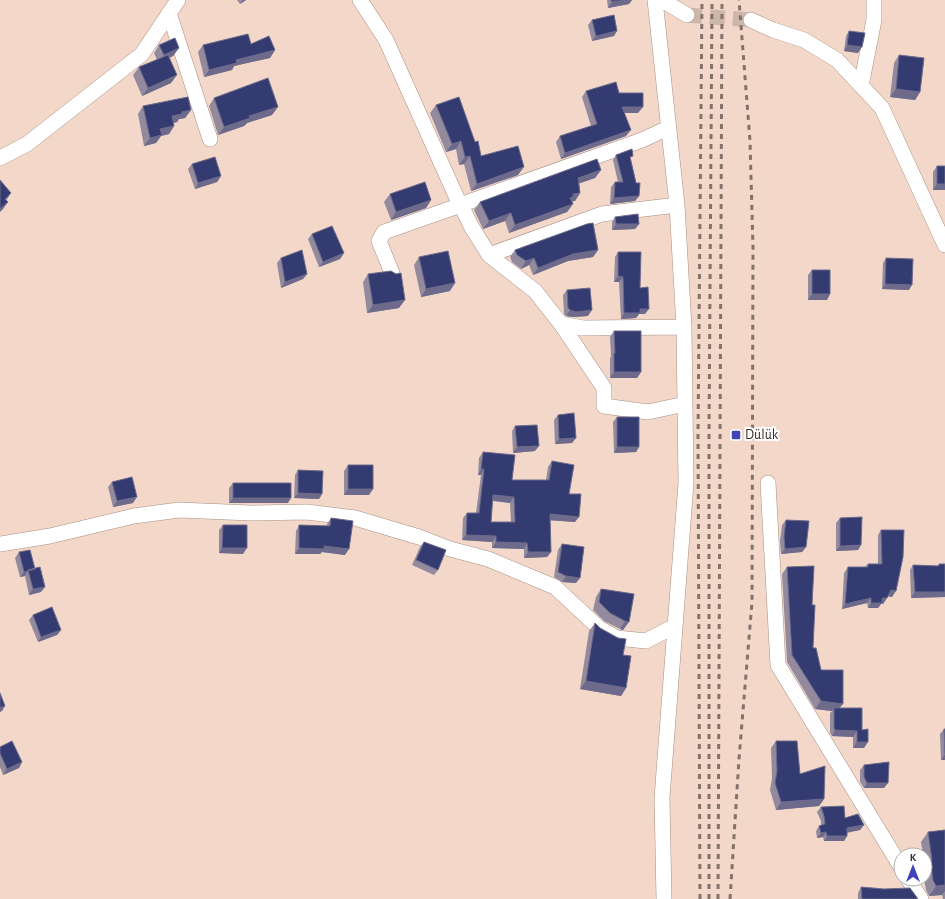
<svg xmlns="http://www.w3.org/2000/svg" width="945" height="899" font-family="'Alegreya Sans',sans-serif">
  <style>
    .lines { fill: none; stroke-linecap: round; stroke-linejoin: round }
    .minor-tunnel { stroke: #cdb6aa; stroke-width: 15; stroke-dasharray: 15 8; stroke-linecap: butt }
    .minor-casing { stroke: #a98f82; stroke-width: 16 }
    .minor { stroke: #fff; stroke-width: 15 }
    .rail { stroke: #83726a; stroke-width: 3; stroke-dasharray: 5 5; stroke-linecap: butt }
    .wall { fill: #938a9d; fill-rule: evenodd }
    .shaded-wall { fill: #6d6a8b }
    .building { fill: #333b70; stroke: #6d6a8b; fill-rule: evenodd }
    .poi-dot { fill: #3f44b9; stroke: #fff; stroke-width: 1.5 }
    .labels { text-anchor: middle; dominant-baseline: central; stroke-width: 4; stroke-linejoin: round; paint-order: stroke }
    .poi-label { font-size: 14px; fill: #372d28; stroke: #fff; text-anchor: start }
  </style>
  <rect width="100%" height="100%" fill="#f3d8ca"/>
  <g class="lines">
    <path class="minor-tunnel" d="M687,15L751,20"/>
    <defs>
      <path id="minor" d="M360,0L386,40L460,205H461L471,226L489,255L535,291L561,324L583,328L684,327
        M655,0L677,205L684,327L686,483L662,798L664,899
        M662,0L687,15
        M169,13L210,139
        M751,20L773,30L804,40L837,60L882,108L945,245
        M861,86L874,20V0
        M0,158L27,144L142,54L178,0
        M460,205L642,140L668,128
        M489,255L602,214L677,205
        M392,273L379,241L384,232L461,205
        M561,324L604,388V406L648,412L685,404
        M768,483L778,665L901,867
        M0,544L50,536L134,516L179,510L251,513L307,512L355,518L419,537L450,549L488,559L555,587L599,628L617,638L646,641L675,626
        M908,879L921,899"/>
    </defs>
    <use href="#minor" class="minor-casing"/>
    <use href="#minor" class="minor"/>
    <path class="rail" d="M700,899L698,435L702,0
      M709,899V435L712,0
      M718,899L722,0
      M730,899L739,759L752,602L753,248L750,141L739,0"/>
  </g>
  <path class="wall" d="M237,0H246L240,4Z
    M607,0H632L629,4L608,8Z
    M592,20L614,36L592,41L588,25Z
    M849,31L858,53L844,51L846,36Z
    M251,44L275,50L270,58L234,66L232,70L204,77L198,52L203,45Z
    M159,45L179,48L173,56L169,58L171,83L142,96L133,75L139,67L157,60L154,53Z
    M899,55L920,92L915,100L890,97L894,63Z
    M586,91L619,93L638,113H625L626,136L561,159L556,142L560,136L591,126L582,97Z
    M214,98L272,115L247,123L244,126L218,135L209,106Z
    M436,105L481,156L518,175L471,191L464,164L459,165L456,149L446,152L430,113Z
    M143,106L191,110L185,118L179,119L177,122L174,123V126L169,134L161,136L156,143L144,146L138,114Z
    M616,155L631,160L639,196L635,201L610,204L611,187L615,182H618L613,160Z
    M192,164L221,176L217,182L195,189L188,169Z
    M937,166H945V190H933V172Z
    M601,170L595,178L579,183L580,193L575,201H572L573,204L567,212L509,233L505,221L483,229L474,210L480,202Z
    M390,194L431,200L426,208L391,220L384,202Z
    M615,217L639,224L635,229L612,230V222Z
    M312,234L344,253L340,259L319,267L308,239Z
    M515,250H598L593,257L568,261L533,275L529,265L521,269L512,262L510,257Z
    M618,252L640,288L645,314H639L636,318L621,319L619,282H614L615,257Z
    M419,257L450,291L421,297L414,265Z
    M281,258L307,274L303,279L281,288L277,263Z
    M886,258L909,290L882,289L883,263Z
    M812,270L830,294L827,300H808V275Z
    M368,274L399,308L367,313L363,282Z
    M567,290L588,316L573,317L566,316L564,314L563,295Z
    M614,331L641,372L637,378H610V359L611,356L610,337Z
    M558,415L576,438L572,443L555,444L554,420Z
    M617,417L639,447L636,452L614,453L613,422Z
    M515,426L535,451L513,453L512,431Z
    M483,452L512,480H546L548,467L552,461L569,494L575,522L550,520L551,552L547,557L524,558V549L492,548V542L462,540L463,518L467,513H476L481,475H478L479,458ZM492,501L510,503L511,522H491Z
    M348,465L369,495H344V471Z
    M298,470L322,494L319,499L294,498L295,475Z
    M112,482L133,503L113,507L108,487Z
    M233,483L288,503H229V488Z
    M331,518L345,555L322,552L320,554H295L296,531L299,525L327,526V524Z
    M840,518L861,545L858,550L836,551V523Z
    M786,520L806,547L802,552L781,554L780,541L782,525Z
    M223,525L243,554L219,553V530Z
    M881,530L892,597L888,596L883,604H881L878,608H868L867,603L842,609L844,573L848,567H865L868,564H878V535Z
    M424,542L438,570L434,575L412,565L420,547Z
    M562,544L576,583L562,582L554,577L558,550Z
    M19,552L41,592L29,595L25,576L20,577L15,558Z
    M939,564H945V597L911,598L910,570L913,565L937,566Z
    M787,567L812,605L813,648L821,670L839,708L862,730L864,748H853V737L832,736L830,733V713L832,711L815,709L787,662L782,574Z
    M601,589L634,594L623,630L620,629L604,621L593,610L596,597Z
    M33,615L61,630L57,635L38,642L29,620Z
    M595,623L623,655L626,688L621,696L580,689L589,631Z
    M944,729H945V760H941L940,734Z
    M776,741L800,774L824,799L819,806L776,810L770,790L772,778L771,748Z
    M0,747L22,762L19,768L3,775L0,767Z
    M864,765L884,788H864L860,782V770Z
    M821,807L845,818L864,825L860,830L847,833V836L844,841H824L823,837L817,838L816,831L819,826L821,825V821L817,812Z
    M945,830V899H943L942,895L929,896L926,890L924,879H925V855H923L921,842L928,832Z
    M861,887L918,899H858V893Z"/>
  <path class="shaded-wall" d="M243,0H246L240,4Z
    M625,0H632L629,4L608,8L612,2Z
    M617,31L614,36L592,41L596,36Z
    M847,45L862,47L858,53L844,51Z
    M179,48L173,56L158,63L164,55Z
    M275,50L270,58L234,66L232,70L204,77L209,70L236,60Z
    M177,75L171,83L142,96L148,88Z
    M896,89L920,92L915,100L890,97Z
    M278,107L272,115L247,123L244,126L218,135L224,127L249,116Z
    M622,107H643L638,113H618Z
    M191,110L185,118L179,119L177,122L167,124L172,116L182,112Z
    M174,126L169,134L161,136L156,143L144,146L150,138L160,129Z
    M631,130L626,136L561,159L565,153Z
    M461,141L456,149L446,152L452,144Z
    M470,156L464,164L459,165L465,157Z
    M524,167L518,175L471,191L477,184Z
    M601,170L595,178L572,186L578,178Z
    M221,176L217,182L195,189L198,183Z
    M937,184H945V190H933Z
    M11,193L7,199L0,205L5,199Z
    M580,193L575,201L570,202L565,206L573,194Z
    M639,196L635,201L610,204L614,198Z
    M431,200L426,208L391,220L396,212Z
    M8,202L3,209L0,212V209Z
    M573,204L567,212L509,233L515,225Z
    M511,213L505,221L483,229L489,221Z
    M616,224H639L635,229L612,230Z
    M598,250L593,257L568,261L533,275L538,268L573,254Z
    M344,253L340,259L319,267L323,262Z
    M534,258L529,265L521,269L526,261Z
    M307,274L303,279L281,288L285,282Z
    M618,276L623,277L619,282H614Z
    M455,283L450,291L421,297L426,289Z
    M885,284L912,285L909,290L882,289Z
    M812,294H830L827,300H808Z
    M405,300L399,308L367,313L373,305Z
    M640,309H649L645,314H639L636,318L621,319L624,313Z
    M570,310H592L588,316L573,317L566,316Z
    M614,372H641L637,378H610Z
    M576,438L572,443L555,444L559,439Z
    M539,446L535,451L513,453L517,447Z
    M617,447H639L636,452L614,453Z
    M481,469H484L481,475H478Z
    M348,489H373L369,495H344Z
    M298,493L322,494L319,499L294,498Z
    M493,495L514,497L510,503L489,500Z
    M137,497L133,503L113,507L117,501Z
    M233,498H291L288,503H229Z
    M550,514L579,517L575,522L546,520Z
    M466,535L496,536L492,542L462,540Z
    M496,542L527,543L524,549L492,548Z
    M861,545L858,550L836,551L840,546Z
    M324,546L349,549L345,555L322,552L320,554H295L299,548Z
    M806,547L802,552L781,554L785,549Z
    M222,548H247L243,554L219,553Z
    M528,552H551L547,557L524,558Z
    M35,569L28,570L25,576L20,577L24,572Z
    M566,576L580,578L576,583L562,582Z
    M45,587L41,592L29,595L33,589Z
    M891,590L896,591L892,597L887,596Z
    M915,592H945V597L911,598Z
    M871,598L867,603L842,609L845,604Z
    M882,598H887L883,604H881L878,608H868L871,603Z
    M625,621L629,622L623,630L620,629Z
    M61,630L57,635L38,642L41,637Z
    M586,681L626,688L621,696L580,689Z
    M821,701L843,704L837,711L834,708L832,711L815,709Z
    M5,706L2,711L0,712V708Z
    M835,730L857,731L853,737L832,736Z
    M857,742H868L864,748H853Z
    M945,754V760H941Z
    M22,762L19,768L3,775L7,769Z
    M867,783H888L884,788H864Z
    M824,799L819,806L776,810L781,802Z
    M864,825L860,830L843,833L847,828Z
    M826,832L823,837L817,838L821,833Z
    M827,836H847L844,841H824Z
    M945,885V891L942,895L929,896L936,886Z"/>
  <path class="building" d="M611,0H625L612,2Z
    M614,15L617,31L596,36L592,20Z
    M849,31L865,33L862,47L847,45Z
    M248,34L251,44L269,36L275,50L236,60L237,63L209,70L203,45Z
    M175,38L179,48L164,55L159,45Z
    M168,55L177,75L148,88L139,67Z
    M899,55L924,58L920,92L896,89Z
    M268,78L278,107L249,116L250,118L224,127L214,98Z
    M616,82L619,93H643V107H622L631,130L565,153L560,136L597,124L586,91Z
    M188,97L191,110L182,112V114L172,116L174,126L160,129L162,135L150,138L143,106Z
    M459,97L475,142L478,141L481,156L518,146L524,167L477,184L470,156L465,157L461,141L452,144L436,105Z
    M632,149L633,156L630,157L636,183H640L639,196L614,198L615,182H623L616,155Z
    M215,157L221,176L198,183L192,164Z
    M597,159L601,170L578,178L580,193L573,194V197L570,198L573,204L515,225L511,213L489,221L480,202Z
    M937,166H945V184H937Z
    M0,180L11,193L5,199L8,202L0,209Z
    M425,182L431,200L396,212L390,194Z
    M638,214L639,224H616L615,217Z
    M593,223L598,250L573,254L538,268L534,258L526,261L517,255L515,250L587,224Z
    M332,226L344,253L323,262L312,234Z
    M302,250L307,274L285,282L281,258Z
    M448,251L455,283L426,289L419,257Z
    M618,252H641L640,288L648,287L649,309H640V313H624L623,277L618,276Z
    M886,258L913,259L912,285L885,284Z
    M812,270H830V294H812Z
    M391,271L396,274L401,273L405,300L373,305L368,274Z
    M590,288L592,310L576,312L570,310L568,308L567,290Z
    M614,331H641V372H614V353H615Z
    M574,413L576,438L559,439L558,415Z
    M617,417H639V447H617Z
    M537,425L539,446L517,447L515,426Z
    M483,452L515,455L512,480H549L552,461L574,465L569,494H581L579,517L550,514L551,552H528L527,543L496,542V536L466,535L467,513H479L484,469H481ZM493,495L514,497L515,522H491Z
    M348,465H373V489H348Z
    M298,470L323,471L322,494L298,493Z
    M132,477L137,497L117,501L112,482Z
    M233,483H291V498H233Z
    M862,517L861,545L840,546V518Z
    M331,518L353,521L349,549L324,546V549L299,548V525L330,526Z
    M786,520L809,521L806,547L785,549L784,536Z
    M223,525H247V548H222Z
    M881,530H904L903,557L896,591L891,590L887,598H882V603H871V598L845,604L848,567H868V564H882Z
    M424,542L446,550L438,570L416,560Z
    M562,544L584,547L580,578L566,576L558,572Z
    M30,550L35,569L24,572L19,552Z
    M939,564H945V592H915L913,565L939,566Z
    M814,566L812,605H815L813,648H816L821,670H843V704L821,701L792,655L787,567Z
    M40,567L45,587L33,589L28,570Z
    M601,589L634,594L629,622L625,621L610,613L599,602Z
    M52,607L61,630L41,637L33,615Z
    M595,623L600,628L618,638L626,639L623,655L631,656L626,688L586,681Z
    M0,693L5,706L0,708Z
    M834,708H862V730L868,729V742H857V731L835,730L834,728Z
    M944,729H945V754Z
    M12,741L22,762L7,769L0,753V747Z
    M776,741H797L800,774L825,766L824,799L781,802L775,783L777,771Z
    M889,762L888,783H867L864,777V765Z
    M844,806L845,818L858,814L864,825L847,828V836H827L826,832L821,833L819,826L825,824L824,816L821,807Z
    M945,830V885L936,886L933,880L930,860H932L928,832Z
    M861,887L884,889L910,888L918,899H862Z"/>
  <rect class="poi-dot" x="731" y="430" width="10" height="10" rx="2"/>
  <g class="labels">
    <g class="poi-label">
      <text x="745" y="435">Dülük</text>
    </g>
  </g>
  <g transform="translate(913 867)"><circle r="19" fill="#ffffff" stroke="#afaba9"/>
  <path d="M0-3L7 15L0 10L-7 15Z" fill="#3f44b9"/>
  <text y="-6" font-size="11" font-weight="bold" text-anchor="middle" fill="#372d28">K</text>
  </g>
</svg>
